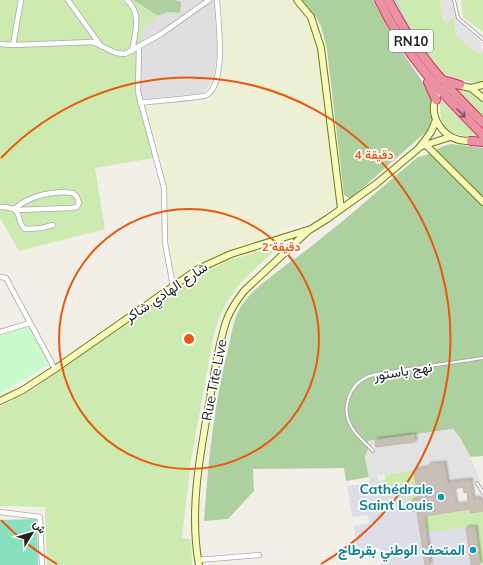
<svg xmlns="http://www.w3.org/2000/svg" width="483" height="565" font-family="Mulish,Vazirmatn,sans-serif">
  <style>
    .residential { fill: #e0dfdf }
    .farmland { fill: #eef0d5 }
    .grass { fill: #cdebb0 }
    .forest { fill: #add19e }
    .park { fill: #c8facc }
    .pitch { fill: #88e0be }
    .parking { fill: #e2e2e2 }
    .plaza { fill: #dddde8 }
    .lines { fill: none; stroke-linecap: round; stroke-linejoin: round }
    .stream { stroke: #aad3df; stroke-width: 1.5 }
    .building { fill: #c7bfb8; stroke: #c4b6ab; fill-rule: evenodd; filter: url(#shadow) }
    .lane-casing { stroke: #a9a9a9; stroke-width: 4 }
    .street-casing { stroke: #a9a9a9; stroke-width: 6 }
    .secondary-casing { stroke: #707d05; stroke-width: 8 }
    .highway-casing { stroke: #dc2a67; stroke-width: 10 }
    .lane { stroke: #fff; stroke-width: 2 }
    .street { stroke: #fff; stroke-width: 4.5 }
    .secondary { stroke: #f7fabf; stroke-width: 6 }
    .highway { stroke: #e892a2; stroke-width: 8 }
    .oneway { stroke: #7b545c }
    .ring { fill: none; stroke: #e8590c; stroke-width: 2 }
    .culture-dot { fill: #0f9aa8; stroke: #fff; stroke-width: 1.5 }
    .labels { text-anchor: middle; dominant-baseline: central; stroke-width: 3.5; stroke-linejoin: round; paint-order: stroke }
    .shield { fill: #fff; stroke: #646464; stroke-width: 1 }
    .shield-label { font-size: 13px; font-weight: bold; fill: #222 }
    .street-label { font-size: 14px; fill: #222; stroke: #fff }
    .culture-label { font-size: 14px; font-weight: bold; fill: #0d838f; stroke: #fff; text-anchor: end }
    .centre { fill: #e8590c; stroke: #fff; stroke-width: 2 }
    .ring-label { font-size: 12px; text-anchor: middle; font-weight: bold; fill: #e8590c; stroke: #fff; stroke-width: 3.5; stroke-linejoin: round; paint-order: stroke }
  </style>
  <defs>
    <filter id="shadow"><feDropShadow dx="2" dy="-2" stdDeviation="1" flood-color="#0004"/></filter>
  </defs>
  <rect width="100%" height="100%" fill="#f2efe9"/>
  <path class="residential" d="M175,0H214L217,51L214,79L203,93L142,99L139,83V67L143,29L158,16L167,12L175,13L181,2Z"/>
  <path class="farmland" d="M221,0H290L306,19L314,37L318,52L335,200L333,209L325,214L269,235L274,248L233,259L209,270L175,290L169,279L162,244L161,186L149,145L142,99L181,104H197L209,100L219,84L223,66Z"/>
  <path class="grass" d="M0,0H133L158,16L143,29L139,83L153,158L95,168L105,229L19,251L0,218Z
    M395,0H440L443,21L454,15L456,36L477,53H483V81L478,83L452,78L441,71L413,35Z
    M461,0H483V32L463,17Z
    M452,88C465,88 475,93 483,103V130L478,135C468,137 452,136 444,128C439,114 436,96 452,88Z
    M274,248L276,250C244,278 226,292 214,334L191,460L182,538L191,539L192,565H47L45,507L0,506V407L35,388L175,290L209,270L233,259Z
    M414,470L418,500L411,501L412,507H408L405,484L391,501L386,502L383,480H385V475Z
    M470,509L471,513L483,511V563H480L475,527L427,533L424,516Z"/>
  <path class="forest" d="M133,0H175L181,2L180,13L167,12L158,16Z
    M302,0H373L396,43L431,94L432,119L429,129L350,199L344,195L327,50L321,26L316,17Z
    M452,144L483,148V456L470,457L460,438L453,429L368,441L369,447L365,457L369,477L346,481L344,468L253,469L254,491L228,519L204,521C208,462 214,403 229,345C232,332 234,316 242,305C254,286 294,260 313,245C349,217 383,186 418,157C431,155 437,146 452,144Z"/>
  <path class="park" d="M30,326L49,364L0,394V335Z"/>
  <path class="pitch" d="M37,519L38,565H0V520Z"/>
  <path class="parking" d="M440,0H454L458,21L480,41L483,53H477L456,36L454,16L448,24L443,21Z
    M453,429L470,455L480,482L477,483L470,480L447,483L444,463L428,465L429,468L369,477L365,457L369,447L368,441Z"/>
  <path class="plaza" d="M377,476L378,481L383,480L387,501H390L388,486L404,484L408,507H412V511H417L425,565H382L379,548L364,550V548L357,549L354,526L369,523L368,515L352,517L347,486L369,483V477Z
    M466,528L471,565H430L427,533Z"/>
  <g class="lines">
    <path class="stream" d="M395,0L412,34
      M416,39L427,55
      M440,71L444,74"/>
  </g>
  <path class="building" d="M414,435L415,442L376,447L375,440Z
    M444,463L447,483L470,480L473,499L479,498L480,501L483,500V511L470,513V509L424,516L430,565H425L417,511H412L411,501L418,500L414,470L429,468L428,465ZM463,487L464,493L467,492L468,503L456,505L453,489Z
    M475,527L480,565H471L466,528Z"/>
  <g class="lines">
    <defs>
      <path id="lane" d="M454,0L458,18L483,39
        M373,451C366,443 356,436 351,426C341,409 349,385 367,377C372,375 378,374 382,373L483,358
        M477,483L483,493"/>
      <path id="street" d="M68,0L101,46
        M127,0C142,13 135,33 132,51
        M0,44L13,45L21,0
        M13,45L93,42L116,53L125,54L161,34L209,0
        M139,47L138,92L164,188L165,243L173,286
        M140,103C151,101 201,98 207,95C227,82 218,20 217,0
        M0,207C26,207 14,220 25,229L42,228L53,225
        M14,209C30,196 52,190 73,193L77,197L79,203L77,207L71,208L16,210
        M0,277L6,278L55,369
        M0,332L30,323
        M0,512L40,517L42,565
        M198,560L259,555"/>
      <path id="secondary" d="M297,0L311,17L321,48L341,209
        M457,85L471,88L483,98
        M443,88C420,109 444,147 473,140
        M471,88L483,85
        M424,143L483,202
        M422,146L450,137
        M0,401L23,390L55,369L198,269L231,254L311,229L327,219L376,184L419,148L431,132L436,120
        M199,565C188,507 202,445 212,387C216,365 219,341 227,319C231,309 237,300 244,291L309,230"/>
      <path id="highway" d="M379,0C407,58 439,90 483,135
        M388,0C415,52 442,82 483,123
        M440,79L460,85
        M428,82L436,100
        M471,141L483,142"/>
    </defs>
    <use href="#lane" class="lane-casing"/>
    <use href="#street" class="street-casing"/>
    <use href="#secondary" class="secondary-casing"/>
    <use href="#highway" class="highway-casing"/>
    <use href="#lane" class="lane"/>
    <use href="#street" class="street"/>
    <use href="#secondary" class="secondary"/>
    <use href="#highway" class="highway"/>
  </g>
  <defs><path id="oneway-shaft" d="M-6 0H5M1.5-3L5.5 0L1.5 3" fill="none" stroke-width="1.6" stroke-linecap="round" stroke-linejoin="round"/></defs>
  <use class="oneway" href="#oneway-shaft" transform="translate(461 113) rotate(45)"/>
  <g class="ring">
    <circle cx="189" cy="339" r="130"/>
    <path d="M57 564A261 261 0 0 1 1 520M1 158A261 261 0 1 1 321 564"/>
  </g>
  <g class="culture-dot">
    <circle cx="441" cy="497" r="4"/>
    <circle cx="473" cy="550" r="4"/>
  </g>
  <g class="labels">
    <rect class="shield" x="389" y="30" width="44" height="22" rx="3"/>
    <g class="shield-label">
      <text x="411" y="41">RN10</text>
    </g>
    <g class="street-label">
      <text transform="translate(166 292) rotate(-34)">شارع الهادي شاكر</text>
      <text transform="translate(403 371) rotate(-9)">نهج باستور</text>
      <text transform="translate(214 380) rotate(-79)">Rue Tite Live</text>
    </g>
    <g class="culture-label">
      <text x="433" y="489">Cathédrale<tspan x="433" dy="16">Saint Louis</tspan></text>
      <text x="465" y="550">المتحف الوطني بقرطاج</text>
    </g>
  </g>
  <circle cx="189" cy="339" r="6" class="centre"/>
  <g class="ring-label">
    <text x="374" y="159">4 دقيقة</text>
    <text x="281" y="251">2 دقيقة</text>
  </g>
  <g transform="translate(32 533) rotate(52)" stroke="#ffffff" stroke-width="3" paint-order="stroke">
  <path d="M0-3L7 15L0 10L-7 15Z" fill="#222222"/>
  <text y="-6" font-size="11" font-weight="bold" text-anchor="middle" fill="#222222">ش</text>
  </g>
</svg>
